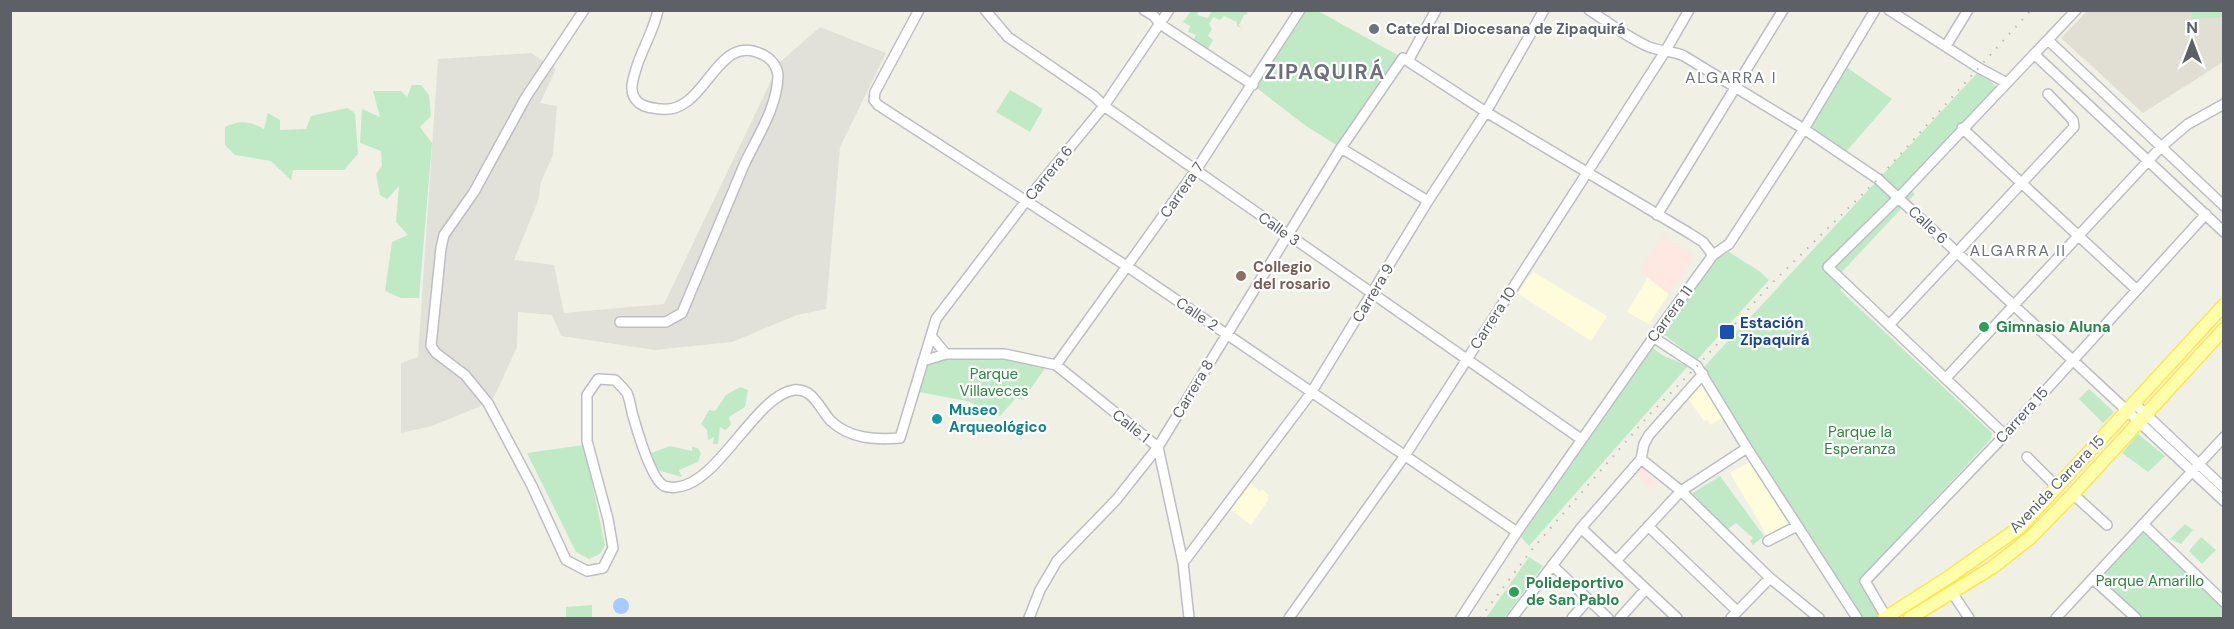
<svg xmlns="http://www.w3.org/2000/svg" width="2234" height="629" font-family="'DM Sans',sans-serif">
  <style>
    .commercial { fill: #fffcdb }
    .industrial { fill: #e1e1d9 }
    .education { fill: #e1dfd4 }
    .medical { fill: #fee8e1 }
    .green { fill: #c0eac6 }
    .water { fill: #a6cbff }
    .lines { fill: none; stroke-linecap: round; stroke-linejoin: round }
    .minor-casing { stroke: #bdbec5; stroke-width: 12 }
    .major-casing { stroke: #fde751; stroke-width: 15 }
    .minor { stroke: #fff; stroke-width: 9 }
    .major { stroke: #fffeab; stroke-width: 12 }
    .rail { stroke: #b8b9ba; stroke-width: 2; stroke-dasharray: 1.5 8; stroke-linecap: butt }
    .worship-dot { fill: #6b7280; stroke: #fff; stroke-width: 2 }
    .education-dot { fill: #8d6e63; stroke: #fff; stroke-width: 2 }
    .leisure-dot { fill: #2e9e5b; stroke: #fff; stroke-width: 2 }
    .transit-dot { fill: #1a4fb4; stroke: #fff; stroke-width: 2 }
    .culture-dot { fill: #0f9aa8; stroke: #fff; stroke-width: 2 }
    .labels { text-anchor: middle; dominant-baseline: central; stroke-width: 4.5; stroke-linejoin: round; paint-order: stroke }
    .worship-label { font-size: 15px; font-weight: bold; fill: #5b616d; stroke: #fff; text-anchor: start }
    .street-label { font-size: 15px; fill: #5d6067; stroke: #fff }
    .education-label { font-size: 15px; font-weight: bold; fill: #785e54; stroke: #fff; text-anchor: start }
    .transit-label { font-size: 15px; font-weight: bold; fill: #164399; stroke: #fff; text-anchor: start }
    .leisure-label { font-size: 15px; font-weight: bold; fill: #27864d; stroke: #fff; text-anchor: start }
    .park-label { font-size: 15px; fill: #2d853f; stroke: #fff }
    .culture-label { font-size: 15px; font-weight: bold; fill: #0d838f; stroke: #fff; text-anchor: start }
    .neighbourhood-label { font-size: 16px; letter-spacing: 1.5px; fill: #6d7179; stroke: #fff }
    .district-label { font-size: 21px; font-weight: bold; letter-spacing: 1.5px; fill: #6d7179; stroke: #fff }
  </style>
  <rect width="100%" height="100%" fill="#f0f0e5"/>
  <path class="commercial" d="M1533,272L1607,316L1591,341L1517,293Z
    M1648,277L1669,294L1649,324L1627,312Z
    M1702,385L1714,402L1722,418L1710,425L1708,420L1704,421L1688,398Z
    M1750,462L1789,525L1768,537L1730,473Z
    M1251,483L1260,492L1262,489L1269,495L1267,498L1269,499L1251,525L1229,508Z"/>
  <path class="industrial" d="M820,27L886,53L840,147L826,309L797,315L732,342L655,350L561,336L552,315L518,312L517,347L495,395L488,403L432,426L401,433V363L418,357L438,59L531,53L556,69L540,103L557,106L553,155L541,182L538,201L514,260L554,265L564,313L664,304L780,62Z"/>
  <path class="education" d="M2087,11H2223V62L2143,113L2061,38Z"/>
  <path class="medical" d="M1663,236L1694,255L1669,294L1640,271Z
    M1642,467L1658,482L1650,489L1635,473Z"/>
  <path class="green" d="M1191,11H1199L1197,15L1208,18L1212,11H1246L1248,14L1244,15L1239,25L1241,28L1237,26V22L1224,16L1220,20L1213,17L1209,24L1212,29L1208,36L1213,40L1206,52L1192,43L1196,35L1188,32L1190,26L1183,22Z
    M1300,11H1318L1403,58L1341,148L1306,126L1253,85Z
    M2192,11H2223V17L2192,19Z
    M1845,66L1892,99L1845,153L1806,128Z
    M1980,70L1996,87L1904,184L1915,194L1841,273L1848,280L1840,290L1992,433L1991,439L1890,547L1861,582L1883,616L1877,618H1861L1703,368Z
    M412,85H421L429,95L431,116L420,127L432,143L419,298H401L385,291L392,242L408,235L396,222L399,186L387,199L380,195L376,174L382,166L381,151L360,143L362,109L380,117L373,91H401L407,97Z
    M1010,90L1043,109L1030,132L996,112Z
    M347,108L355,113L358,154L344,170H293L291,180L271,161L235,155L225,145V127C240,120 250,121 264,129L268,113L280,120V130L306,129L311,116Z
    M1729,252L1759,271L1769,280L1697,360L1662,333L1714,261Z
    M1653,348L1662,355L1688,366L1529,546L1521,537Z
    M1005,356L1045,368L1023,400L1016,398L1000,416L967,401L919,392L927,365L944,357Z
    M740,387L748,390L745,407L729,417L731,425L725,430L720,427L718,444H713L714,437L708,440L707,430L701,424L709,410L715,411L726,395Z
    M2089,389L2114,412L2103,423L2079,399Z
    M2138,434L2165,456L2148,472L2122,453Z
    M584,445L605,545L600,554L589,559L576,552L527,453Z
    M670,446L692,451V447L698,448L701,453L698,462L679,470L682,477L657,470L651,453Z
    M1720,476L1764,536L1753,545L1750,541L1753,538L1736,523L1728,529L1691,494Z
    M2185,524L2193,530L2181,544L2170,539Z
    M2143,529L2223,605V618H2141L2097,577Z
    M2201,537L2216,550L2202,564L2189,551Z
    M1529,557L1543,566L1504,618H1486Z
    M592,605V618H566V607Z"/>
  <path class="water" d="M613 606a8 8 0 1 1 16 0a8 8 0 1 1-16 0Z"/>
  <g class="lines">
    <defs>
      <path id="minor" d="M584,10L526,97L474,192L444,235L441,248L431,346L436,353L465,375L488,403L532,486L566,560L587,571L603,568L613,548L608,519L587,441V395L598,379L615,380C619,384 624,389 627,393C630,400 631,409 633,416C637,430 651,479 664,486C667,487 674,488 677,487C718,484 756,395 794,390C814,388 820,410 831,421C850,439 876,440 900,438L936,319L1026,201L1104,106L1169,10
        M919,10L875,92L874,100L878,105L1128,267L1517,532
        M985,10L1008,37L1094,96L1104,106L1581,439
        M1144,10L1154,16L1160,24L1253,85
        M1589,10C1608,22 1627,37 1647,46C1659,52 1672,50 1684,56L1804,129L1878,179L2224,501
        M1889,10L1979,68L2007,83
        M2048,40L2224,206
        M1946,46L1968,10
        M2034,54L2224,232
        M1408,61L1436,10
        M1962,128L2137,290
        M1341,148L1428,201
        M1657,215L1783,10
        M620,322H666L682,313C703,264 723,214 744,165C757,137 777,108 778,76C778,69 773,61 767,57C716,25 708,115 661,109C652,108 646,108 639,103C627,93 633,79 637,66C643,47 654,30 658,10
        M1889,325L2074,127L2073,120L2048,94
        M931,336L946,354
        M1653,337L1697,366L1747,448L1857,618
        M923,361L946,354H1005L1056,365L1158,447L1183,563L1189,618
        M1056,365L1196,170L1300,10
        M1946,378L2162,146L2188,124L2224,104
        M2134,403L2224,488
        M2005,435L1828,267L1899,197L2076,10
        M2027,457L2057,487
        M1641,459L1681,491L1770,578L1819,618
        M2073,494L2107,525
        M2143,524L2224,602
        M1648,526L1737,611
        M1581,528L1677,618
        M1768,541L1797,526
        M1616,561L1681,491L1747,448
        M1183,563L1311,393L1428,201L1486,112L1544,10
        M1552,565L1608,618
        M2093,579L2136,618
        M1953,594L1969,618
        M1886,617L1865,581L2005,435L2206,214
        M1029,618L1040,590L1057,561L1116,500L1158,447L1341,148L1403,58L1486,112L1689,233L1703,242L1713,255
        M1289,618L1406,454L1666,50L1689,10
        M1461,618L1517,532L1660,328L1713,255L1729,244L1804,129L1875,10
        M1512,618L1581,528L1641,459L1644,444L1649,435L1703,374
        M1572,618L1588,600
        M1620,618L1646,589
        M1731,618L1770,578
        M2056,618L2224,437"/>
      <path id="major" d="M1885,618L1949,577L2020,527L2224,305
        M1910,618L1993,567L2030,538L2073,494L2224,329"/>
    </defs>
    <use href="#minor" class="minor-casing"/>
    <use href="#major" class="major-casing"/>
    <use href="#minor" class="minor"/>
    <use href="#major" class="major"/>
    <path class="rail" d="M1480,618L1534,547L1650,414L1702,361L1769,286L1878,179L2031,10"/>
  </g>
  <circle class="worship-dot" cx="1374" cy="29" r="6"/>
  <circle class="education-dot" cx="1241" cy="276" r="6"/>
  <g class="leisure-dot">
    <circle cx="1984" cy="327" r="6"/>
    <circle cx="1514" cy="592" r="6"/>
  </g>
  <rect class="transit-dot" x="1719" y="324" width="16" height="16" rx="3"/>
  <circle class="culture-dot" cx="937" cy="419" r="6"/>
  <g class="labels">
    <g class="worship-label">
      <text x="1386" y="29">Catedral Diocesana de Zipaquirá</text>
    </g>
    <g class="street-label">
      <text transform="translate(1049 173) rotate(-51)">Carrera 6</text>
      <text transform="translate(1182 190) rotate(-55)">Carrera 7</text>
      <text transform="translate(1928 225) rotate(43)">Calle 6</text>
      <text transform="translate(1279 229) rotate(35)">Calle 3</text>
      <text transform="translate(1373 293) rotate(-59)">Carrera 9</text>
      <text transform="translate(1197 314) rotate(34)">Calle 2</text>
      <text transform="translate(1670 314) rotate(-54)">Carrera 11</text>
      <text transform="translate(1493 318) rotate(-57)">Carrera 10</text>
      <text transform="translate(1193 389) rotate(-59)">Carrera 8</text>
      <text transform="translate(2022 415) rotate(-48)">Carrera 15</text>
      <text transform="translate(1131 426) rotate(39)">Calle 1</text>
      <text transform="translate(2057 484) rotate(-46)">Avenida Carrera 15</text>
    </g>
    <g class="education-label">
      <text x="1253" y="267">Collegio<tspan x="1253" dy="17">del rosario</tspan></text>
    </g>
    <g class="transit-label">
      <text x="1740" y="323">Estación<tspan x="1740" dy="17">Zipaquirá</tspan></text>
    </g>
    <g class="leisure-label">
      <text x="1996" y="327">Gimnasio Aluna</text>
      <text x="1526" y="583">Polideportivo<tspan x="1526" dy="17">de San Pablo</tspan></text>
    </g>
    <g class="park-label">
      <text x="994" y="374">Parque<tspan x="994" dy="17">Villaveces</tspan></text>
      <text x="1860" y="432">Parque la<tspan x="1860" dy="17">Esperanza</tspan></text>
      <text x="2150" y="581">Parque Amarillo</text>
    </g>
    <g class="culture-label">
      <text x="949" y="410">Museo<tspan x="949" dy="17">Arqueológico</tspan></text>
    </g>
    <g class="neighbourhood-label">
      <text x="1731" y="77">ALGARRA I</text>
      <text x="2018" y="250">ALGARRA II</text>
    </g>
    <g class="district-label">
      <text x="1325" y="72">ZIPAQUIRÁ</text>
    </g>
  </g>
  <rect width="2234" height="629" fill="none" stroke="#5d6067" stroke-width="24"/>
  <g transform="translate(2192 42)" stroke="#ffffff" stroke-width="4.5" paint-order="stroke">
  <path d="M0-4.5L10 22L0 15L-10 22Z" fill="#5d6067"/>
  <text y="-9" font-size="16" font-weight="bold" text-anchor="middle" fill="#5d6067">N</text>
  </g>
</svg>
